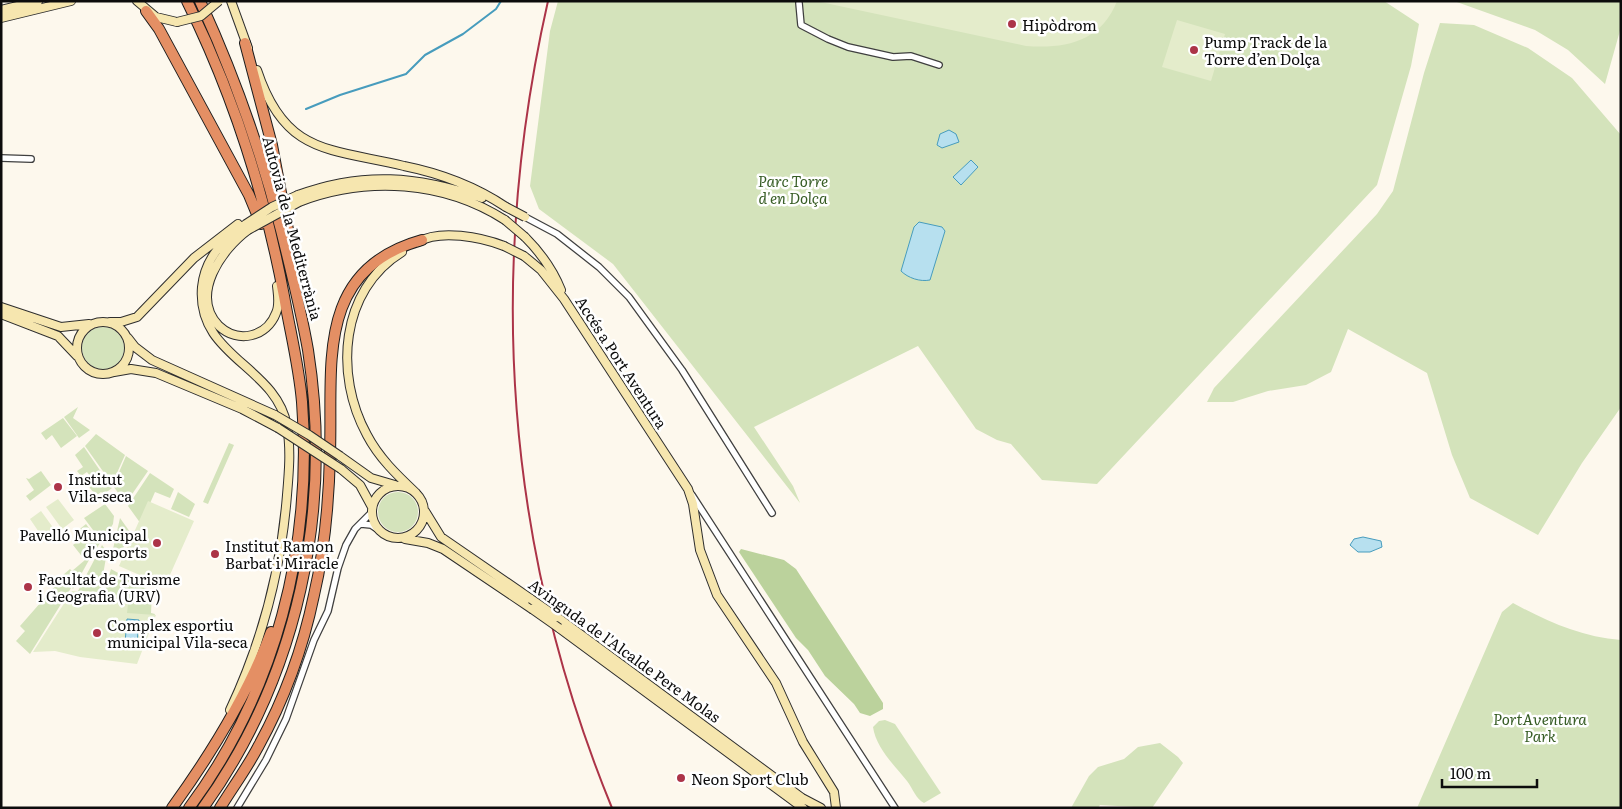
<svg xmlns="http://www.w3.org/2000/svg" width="1622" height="809" font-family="Literata,serif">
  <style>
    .green { fill: #d4e3bb }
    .forest { fill: #bbd29c }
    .pitch { fill: #e4eccb }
    .water { fill: #b7e0ef; stroke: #479cbd }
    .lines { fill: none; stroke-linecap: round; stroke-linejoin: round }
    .stream { stroke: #479cbd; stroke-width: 2 }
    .street-casing { stroke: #3f3f3f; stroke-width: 8 }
    .secondary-casing { stroke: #2e2e2e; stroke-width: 10 }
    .highway-casing { stroke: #1d1d1d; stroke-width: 12 }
    .street { stroke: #fff; stroke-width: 5.5 }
    .secondary { stroke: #f6e6af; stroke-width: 8 }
    .highway { stroke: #e48f64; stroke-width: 10 }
    .rail { stroke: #ac3448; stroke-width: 2 }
    .secondary-bridge-casing { stroke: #2e2e2e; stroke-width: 10; stroke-linecap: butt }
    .secondary-bridge { stroke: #f6e6af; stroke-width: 8 }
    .poi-dot { fill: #ac3448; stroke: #fff; stroke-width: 2 }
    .labels { text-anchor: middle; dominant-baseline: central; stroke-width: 5; stroke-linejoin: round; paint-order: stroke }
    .poi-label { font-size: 15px; fill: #0c0c0c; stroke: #fff; text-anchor: start }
    .park-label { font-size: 15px; font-style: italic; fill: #365c24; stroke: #fff }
    .street-label { font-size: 15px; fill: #0c0c0c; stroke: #fff }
  </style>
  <rect width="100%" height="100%" fill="#fdf8ed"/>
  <path class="green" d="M558,1H1384L1419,24L1411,66L1377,185L1097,484L1042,480L1011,444L997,440L976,429L918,346L754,427L793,486L800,503L613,264L539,209L530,186L550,31Z
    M1454,1H1621V27L1605,84L1568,50L1535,30Z
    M1440,23L1474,25L1528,48L1572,78L1621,135V407L1582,463L1538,535L1470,498L1452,455L1427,373L1348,329L1331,372L1306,385L1268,391L1233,402H1207L1214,388L1377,214L1393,191L1424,73Z
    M82 348a21 21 0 1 1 42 0a21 21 0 1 1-42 0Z
    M78,407L73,418L90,430L79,438L64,417Z
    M63,418L77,436L61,448L52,435L46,440L41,433Z
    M96,434L125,455L112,484L85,446Z
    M229,443L234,445L208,504L203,502Z
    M84,447L112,488L104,494L101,492L96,496L87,484L93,480L87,472L81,476L77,471L83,467L75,455Z
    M126,456L148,471L126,503L113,486Z
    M41,471L51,485L30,501L26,496L34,490L26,478L29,479Z
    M150,473L174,489L170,498L155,492L141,524L128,506Z
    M378 512a20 20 0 1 1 40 0a20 20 0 1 1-40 0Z
    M178,492L195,504L189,517L171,509Z
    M105,504L114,516L113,524L102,542L84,518Z
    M120,518L130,532L119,558H111Z
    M86,524L100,543L90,558L84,559L73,545L81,538L76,532Z
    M102,545L107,552L100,592L78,591Z
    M85,560H89L73,589L63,575L70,569L72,571Z
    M111,569L152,592L151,613L155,614L136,663L122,596L104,594Z
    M63,577L71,588L30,654L16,641L25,631L20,626Z
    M1513,603C1548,622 1581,637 1621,640V808H1417L1502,612Z
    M885,720L895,724L941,793L924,803C916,799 913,789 907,781C895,766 876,748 873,727L879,721Z
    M1160,743L1178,757L1183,763L1152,808L1100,805L1098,808H1071L1089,776L1098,767L1124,759L1138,747Z"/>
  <path class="forest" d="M741,549L784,560L796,569L883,703V709L870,716L860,713L854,704L825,676L808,650L796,638L739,552Z"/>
  <path class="pitch" d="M816,1H1117C1101,42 1065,49 1026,46Z
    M1177,20L1225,34L1211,81L1162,67Z
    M58,499L74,520L62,529L46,507Z
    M148,501L194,521L165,586L119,566Z
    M41,511L57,533L45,541L30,519Z
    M72,591L129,596L127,613L156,615L137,664L80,657L55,651L33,652Z"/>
  <path class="water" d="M949,130L956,134L959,142L942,148L937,145L940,134Z
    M971,160L978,167L961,185L953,177Z
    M919,222L942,227L945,231L930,280C920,282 908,278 901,271L914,227Z
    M1363,537L1381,541L1382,547L1370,552H1358L1350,545L1354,539Z
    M127,619L139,620L137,644L125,643Z"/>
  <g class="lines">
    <path class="stream" d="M306,109L340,95L406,74L425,55L463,34L496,9L501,1"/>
    <defs>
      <path id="street" d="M799,3L801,25L828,39L848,47L893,57L911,56L939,65
        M1,158L31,159
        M525,217L557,234L599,267L629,297L682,370L772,513
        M692,495L895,808
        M361,524L371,525L377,529
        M237,808L266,760L286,719L314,640L328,611L338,568L346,545L355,529L371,513"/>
      <path id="secondary" d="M137,1L156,17L177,22
        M231,1L248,48
        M1,10L38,1
        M1,18L71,1
        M257,70C285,155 329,148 404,166C439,173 476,187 506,207
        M298,195C363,171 418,176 482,198
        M299,202C367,176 444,181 505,220
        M248,230C222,249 189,295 219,326C238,344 267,337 276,313C280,305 278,295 277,286
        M525,237C540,252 553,270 561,290
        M418,242C440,229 481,237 504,246
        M402,252C340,290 334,375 367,435C379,458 397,475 416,493
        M524,256L541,270L564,299L688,489L693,504L700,550L717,595L776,683L803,742L834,792L836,808
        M1,307L61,327L89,324
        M1,314L58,336L77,356
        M77 348a26 26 0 1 1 52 0a26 26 0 1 1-52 0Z
        M110,322H121L137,317L194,258L238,224
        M128,338L135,347L152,360L275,415
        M114,372L131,369L156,373L242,409L278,428
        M340,456L371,478L395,485
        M341,469L360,485L372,507
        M372 512a26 26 0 1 1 52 0a26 26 0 1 1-52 0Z
        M425,511L441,537L531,599
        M405,539L428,543L443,549L532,609
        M557,617L802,798L821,808
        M559,628L803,808
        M230,710C262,642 281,570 287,495C289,472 291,449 287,426C276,365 196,357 202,287C205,258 223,240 246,224"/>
      <path id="highway" d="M187,1C233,94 265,195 284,296C290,331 299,366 302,402C313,546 276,691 189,808
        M200,1C234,75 261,151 281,230C291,270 301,310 308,350C333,510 298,676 203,808
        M146,11L159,29L249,195L261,224
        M245,43L272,145L289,235
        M172,808C211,754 248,695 271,632
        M220,808C233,787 247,768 258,747C284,700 303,648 314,595C325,548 329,501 330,453C333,366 314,270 422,240"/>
    </defs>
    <use href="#street" class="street-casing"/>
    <use href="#secondary" class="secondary-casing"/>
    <use href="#highway" class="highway-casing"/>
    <use href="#street" class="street"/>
    <use href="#secondary" class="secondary"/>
    <use href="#highway" class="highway"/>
    <path class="rail" d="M548,1C486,275 505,547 612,808"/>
    <defs>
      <path id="secondary-bridge" d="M177,22L201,16L219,1
        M506,207L525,217
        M505,220L525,237
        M246,224L272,207L298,195
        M248,230L299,202
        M504,246L524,256
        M275,415L309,435L340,456
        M278,428L341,469
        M531,599L557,617
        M532,609L559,628"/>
    </defs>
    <use href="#secondary-bridge" class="secondary-bridge-casing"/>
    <use href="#secondary-bridge" class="secondary-bridge"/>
  </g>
  <g class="poi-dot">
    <circle cx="1012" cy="24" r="5"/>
    <circle cx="1194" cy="50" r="5"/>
    <circle cx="58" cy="487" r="5"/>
    <circle cx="157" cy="543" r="5"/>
    <circle cx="215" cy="554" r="5"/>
    <circle cx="28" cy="587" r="5"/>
    <circle cx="97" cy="633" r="5"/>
    <circle cx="681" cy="778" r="5"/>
  </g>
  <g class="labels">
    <g class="poi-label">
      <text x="1022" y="24">Hipòdrom</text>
      <text x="1204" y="41">Pump Track de la<tspan x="1204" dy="17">Torre d’en Dolça</tspan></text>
      <text x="68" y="478">Institut<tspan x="68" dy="17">Vila-seca</tspan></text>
      <text x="147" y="534" text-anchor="end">Pavelló Municipal<tspan x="147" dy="17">d'esports</tspan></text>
      <text x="225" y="545">Institut Ramon<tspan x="225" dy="17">Barbat i Miracle</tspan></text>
      <text x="38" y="578">Facultat de Turisme<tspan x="38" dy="17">i Geografia (URV)</tspan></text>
      <text x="107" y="624">Complex esportiu<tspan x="107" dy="17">municipal Vila-seca</tspan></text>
      <text x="691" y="778">Neon Sport Club</text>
    </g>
    <g class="park-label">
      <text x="793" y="180">Parc Torre<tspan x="793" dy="17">d'en Dolça</tspan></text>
      <text x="1540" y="718">PortAventura<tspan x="1540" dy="17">Park</tspan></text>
    </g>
    <g class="street-label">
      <text transform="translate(293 228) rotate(75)">Autovia de la Mediterrània</text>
      <text transform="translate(622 362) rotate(57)">Accés a Port Aventura</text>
      <text transform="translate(625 650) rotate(36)">Avinguda de l'Alcalde Pere Molas</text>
    </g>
  </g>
  <rect width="1622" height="809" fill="none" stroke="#0c0c0c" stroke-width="5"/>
  <path d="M1442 779v8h95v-8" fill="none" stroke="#0c0c0c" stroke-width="2.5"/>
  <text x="1450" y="779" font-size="15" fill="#0c0c0c" stroke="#ffffff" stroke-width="4" paint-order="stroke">100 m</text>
</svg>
